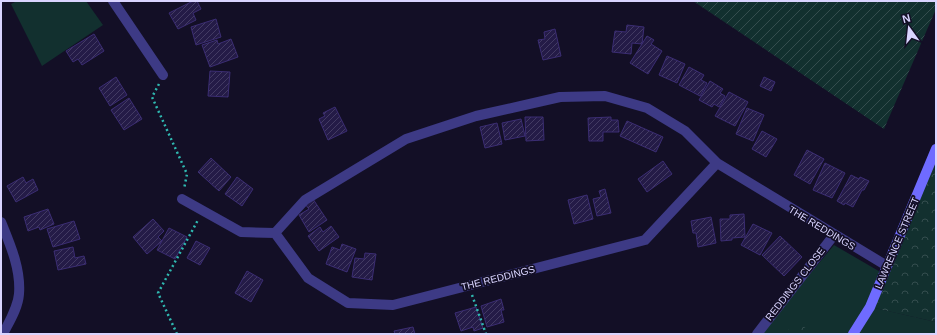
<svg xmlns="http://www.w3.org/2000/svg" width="937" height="335" font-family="Arial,sans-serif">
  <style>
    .grass { fill: #12302f }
    .forest { fill: url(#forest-crowns) }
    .garden { fill: url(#garden-furrows) }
    .building { fill: url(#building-hatch); stroke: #3b2d73 }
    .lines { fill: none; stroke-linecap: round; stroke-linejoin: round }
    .path { stroke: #2fb8b0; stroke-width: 2.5; stroke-dasharray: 2 3; stroke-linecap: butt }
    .street { stroke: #3d3a85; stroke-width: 10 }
    .secondary { stroke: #6f6bff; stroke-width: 10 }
    .labels { text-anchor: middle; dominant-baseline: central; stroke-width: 3.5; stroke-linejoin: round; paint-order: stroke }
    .street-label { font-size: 10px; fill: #d9d4ff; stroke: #130f26 }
  </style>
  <defs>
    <pattern id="forest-crowns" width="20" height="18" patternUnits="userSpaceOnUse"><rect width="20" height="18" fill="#12302f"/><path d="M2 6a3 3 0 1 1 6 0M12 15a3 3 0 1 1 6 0" fill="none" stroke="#344d4e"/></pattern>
    <pattern id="garden-furrows" width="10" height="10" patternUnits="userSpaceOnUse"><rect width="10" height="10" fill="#12302f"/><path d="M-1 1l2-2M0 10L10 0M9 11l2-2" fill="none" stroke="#344d4e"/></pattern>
    <pattern id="building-hatch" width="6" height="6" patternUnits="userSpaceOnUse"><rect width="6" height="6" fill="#241b47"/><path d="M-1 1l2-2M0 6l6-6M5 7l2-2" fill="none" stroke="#433b63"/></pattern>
  </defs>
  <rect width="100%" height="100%" fill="#130f26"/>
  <path class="grass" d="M17,1H86L103,25L42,66L11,4Z
    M834,245L889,277L871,307L936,322V334H760Z"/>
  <path class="forest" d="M936,149V322L870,307Z
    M799,321L811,334H783Z"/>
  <path class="garden" d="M693,1H936V9L884,129Z"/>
  <path class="building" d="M193,1H197L201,9L193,13L196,20L178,29L169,13Z
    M216,19L221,37L196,45L191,27Z
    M627,25L644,27L642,44L632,43L631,54L612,52L615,31L626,32Z
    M555,29L561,56L543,60L538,40L545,39L544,32Z
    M94,34L104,51L82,65L78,59L73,62L66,51Z
    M647,36L654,40L651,44L662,51L648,74L630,63Z
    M231,39L238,57L210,67L202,45L217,40L218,44Z
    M667,56L685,64L677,83L659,75Z
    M689,67L704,75L701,80L707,83L700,96L679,85Z
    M210,71L230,72L228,97L208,96Z
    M116,77L127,95L110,106L99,88Z
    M764,77L775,82L771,91L760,86Z
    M710,81L723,89L720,93L725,96L719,107L714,104L712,107L699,100Z
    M729,92L748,102L735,126L715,116Z
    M129,98L142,119L124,130L111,110Z
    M335,107L347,131L328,140L319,119L325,116L323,113Z
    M747,108L764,115L753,141L736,134Z
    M525,117H543L544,140L526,141Z
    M611,117V120H618L619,132H603V141H589L588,118Z
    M521,119L525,136L505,140L502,123Z
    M627,121L663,137L656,152L620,136Z
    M497,123L502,144L485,148L480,127Z
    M762,131L777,139L766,157L752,149Z
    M807,150L824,159L810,184L794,175Z
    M211,158L231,177L219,191L198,172Z
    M663,161L672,174L647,192L638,179Z
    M825,163L845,173L832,198L813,190Z
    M851,175L859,179L860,177L869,181L864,190H862L853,207L845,203L844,205L837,201Z
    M23,177L26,183L33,179L38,190L16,202L7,186Z
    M237,177L253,189L242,206L225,194Z
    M605,189L611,213L597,216L593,199L601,197L599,191Z
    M587,195L593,219L574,224L568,200Z
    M313,199L327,220L309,232L299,215L309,209L305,204Z
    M48,209L54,224L40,230L39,227L28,231L24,217Z
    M744,214L745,237L732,238V240L721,241L720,219H730V215Z
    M711,217L716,243L698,247L696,233H693L691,221Z
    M153,219L164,231L158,237L162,241L147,254L133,237Z
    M74,221L80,239L53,247L47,229Z
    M753,224L772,233L760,255L741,245Z
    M331,226L339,237L319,251L308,236L320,227L323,232Z
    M169,228L187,237L175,259L157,250Z
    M780,236L802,257L784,276L762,255Z
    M196,241L210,248L200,265L187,258Z
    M342,244L356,249L347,272L326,264L332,247L340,250Z
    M73,247L75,258L84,256L86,264L58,270L54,251Z
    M365,253L376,254L372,280L352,277L355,258L364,259Z
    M247,271L263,280L251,302L235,293Z
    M501,299L504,310H501L504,322L487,327L481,306Z
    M476,307L483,328L474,331L473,327L461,331L455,313Z
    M413,327L415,334H395L394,331Z"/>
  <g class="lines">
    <path class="path" d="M159,84L152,97L187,174L184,189
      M472,295L486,334
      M177,334L158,293L198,220"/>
    <path class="street" d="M113,1L163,75
      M182,199L241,232L275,233L308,278L348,303L393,305L645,240L717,163L887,266
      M1,222C10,244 21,269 19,294C18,308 9,322 3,334
      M275,233L305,200L406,139L476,116L560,97L605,96L647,108L685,131L717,163
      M757,334L834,235"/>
    <path class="secondary" d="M853,334L870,307L936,149"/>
  </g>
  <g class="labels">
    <g class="street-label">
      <text transform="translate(822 228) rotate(31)">THE REDDINGS</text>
      <text transform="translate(897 243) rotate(-67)">LAWRENCE STREET</text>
      <text transform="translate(498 278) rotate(-14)">THE REDDINGS</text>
      <text transform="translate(795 284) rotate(-52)">REDDINGS CLOSE</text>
    </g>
  </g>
  <rect width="937" height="335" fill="none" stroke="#d9d4ff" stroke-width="4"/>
  <g transform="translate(909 28) rotate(345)" stroke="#130f26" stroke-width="3" paint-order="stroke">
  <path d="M0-3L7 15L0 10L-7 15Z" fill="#d9d4ff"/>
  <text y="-6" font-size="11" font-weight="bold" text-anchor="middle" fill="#d9d4ff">N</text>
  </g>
</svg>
